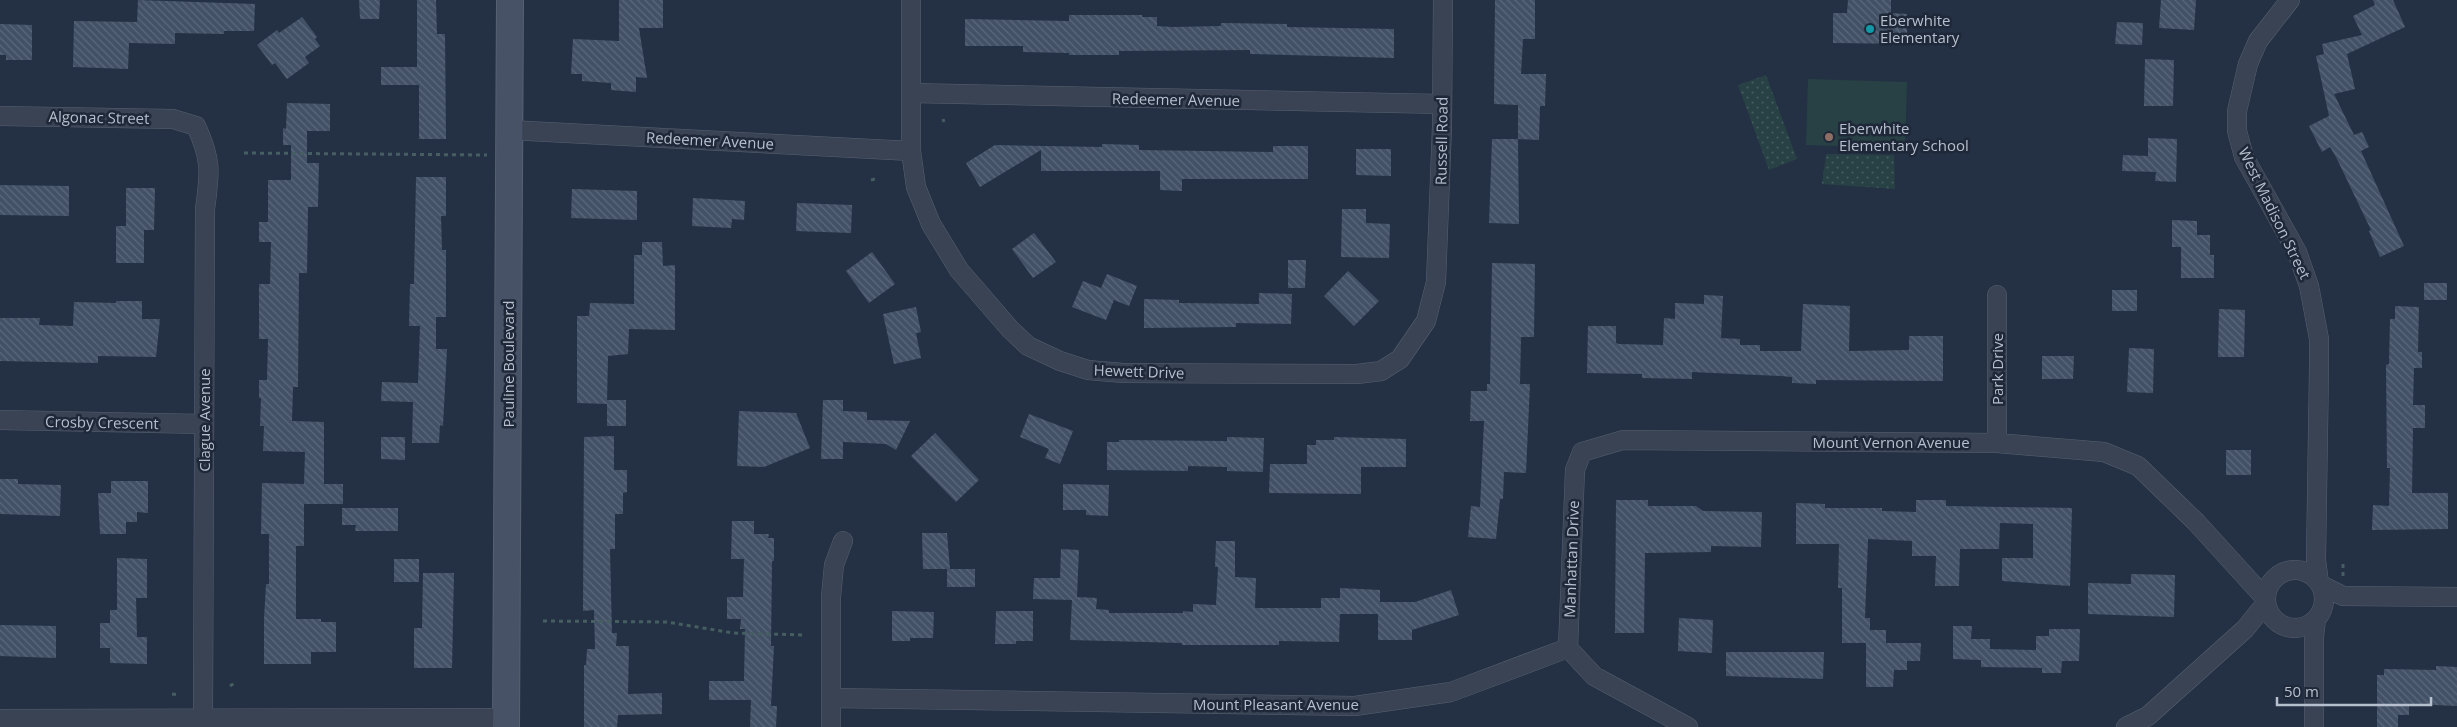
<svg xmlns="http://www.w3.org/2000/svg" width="2457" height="727" font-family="'Open Sans',sans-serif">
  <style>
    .grass { fill: #274145 }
    .park { fill: url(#park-dots) }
    .building { fill: url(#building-back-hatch) }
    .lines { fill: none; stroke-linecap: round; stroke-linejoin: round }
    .street-casing { stroke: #576171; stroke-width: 20 }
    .secondary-casing { stroke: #576171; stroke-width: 28 }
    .path { stroke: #455e61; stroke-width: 3; stroke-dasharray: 4 4; stroke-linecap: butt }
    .street { stroke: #394353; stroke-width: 19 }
    .secondary { stroke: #475267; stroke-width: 26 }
    .culture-dot { fill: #0f9aa8; stroke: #1e2839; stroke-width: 2 }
    .education-dot { fill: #8d6e63; stroke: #1e2839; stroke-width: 2 }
    .labels { text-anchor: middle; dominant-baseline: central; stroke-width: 5; stroke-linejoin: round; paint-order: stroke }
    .poi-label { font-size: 15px; fill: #b6bfcd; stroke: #1e2839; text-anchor: start }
    .street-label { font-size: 15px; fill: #b6bfcd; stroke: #1e2839 }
  </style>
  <defs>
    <pattern id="park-dots" width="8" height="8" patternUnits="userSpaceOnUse" patternTransform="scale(1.25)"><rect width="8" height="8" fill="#274145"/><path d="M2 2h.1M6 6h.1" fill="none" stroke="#445b5f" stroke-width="1.8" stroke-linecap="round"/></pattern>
    <pattern id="building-back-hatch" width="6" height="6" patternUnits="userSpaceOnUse" patternTransform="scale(1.25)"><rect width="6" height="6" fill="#435166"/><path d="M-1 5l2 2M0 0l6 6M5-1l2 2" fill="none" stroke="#5c687b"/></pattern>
  </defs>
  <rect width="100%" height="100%" fill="#243144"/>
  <path class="grass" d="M1808,79L1907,82L1905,148L1806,145Z"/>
  <path class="park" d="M1766,75L1797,159L1769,170L1738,85Z
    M1826,154L1894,155L1895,189L1822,184Z"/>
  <path class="building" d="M138,0L255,4L254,31H224V34L175,33V44L129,43L128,69L73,67L74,21L137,22Z
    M359,0H380L379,19H360Z
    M417,0H436L437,34H445L446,139H419V85H381V67H417Z
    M619,0H663V28H639L647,78L636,77V92L611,90V83L582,81V74H571L573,39L619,41Z
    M1495,0H1535V39H1523L1521,74H1546L1545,106H1540L1539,140L1518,139V105L1494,104Z
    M1848,0H1891V13L1907,14V44L1833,43V13H1847Z
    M2161,0H2196L2194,30L2159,28Z
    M2373,0H2393L2405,27L2347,54L2355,89L2334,94L2354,135L2362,132L2369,147L2361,151L2404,246L2380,257L2369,231L2371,230L2336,157L2330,147L2322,152L2309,126L2329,116L2316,56L2324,54L2322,44L2362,35L2353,16L2375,5Z
    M1069,15H1142V17H1157V26L1173,27L1221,26V23L1287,24V27L1394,29V58L1250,54V50L1119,51V55H1069V53L1023,52V46H965V19L1069,21Z
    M302,17L317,37L315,39L320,46L305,57L309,63L287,79L275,63L272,65L257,45L277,30L279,33Z
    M2117,22L2143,23L2142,45L2115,44Z
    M0,24L32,25V60H6V55H0Z
    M2145,59L2174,60L2173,106H2144Z
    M287,103L330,104V131H307V163H319L318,207H308L307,273H299L298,387H293L292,421L324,422V484H343V504H304V546H296V619H321V622H336V652H311V664H264V619L266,584H269V534H261L262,483L304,484L305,452L263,451L264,426H260L261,398H259V380H267L268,339H259V284H270L271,242H259V222H268V180H291V145H283V128L286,129Z
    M2148,138L2177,139L2176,182L2155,181L2156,172L2122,171L2123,155L2148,156Z
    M1492,139H1518L1519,224L1489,223Z
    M1102,144L1139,145V150L1273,152V146H1308V179H1182V191L1160,190V171H1041V150L980,187L966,163L995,145L1102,147Z
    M1356,149H1391V176L1356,175Z
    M416,177H446V216H441L442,250H446V317H436V349H447L443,426L440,425L439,443H412L413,402L381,401L382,382L418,383L420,326H409L410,284H414Z
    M0,185L69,186V216L0,215Z
    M126,188H155L154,230H144V263H116V226H126Z
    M572,189L637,191V220L571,218Z
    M693,198L745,201L744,220L732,219L731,228L692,226Z
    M797,203L852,205L851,233L796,231Z
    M1342,209H1366V223L1390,224L1389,258L1341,257Z
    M2172,220L2197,221V235H2210V255H2214V278H2181V247H2172Z
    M1034,233L1056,262L1033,278L1012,249Z
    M642,242H662L663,266L675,265V330L629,329L628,354L608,356L607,404L577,403V316H589L590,303L634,304V255H642Z
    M872,252L895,284L869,303L846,271Z
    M1288,260H1306L1305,288H1288Z
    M1492,263L1535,264L1534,337H1521L1520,384H1530L1526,473L1504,472L1503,499H1500L1496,539L1468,537L1471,506L1480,507L1484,421H1470L1471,391H1487V384H1490Z
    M1348,271L1379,301L1354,326L1324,296Z
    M1107,274L1137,286L1129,306L1114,300L1106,320L1072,307L1083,281L1101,288Z
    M2424,283H2447V300H2424Z
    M2112,290H2137V311H2112Z
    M1259,293L1292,294L1291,324L1236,323V327L1144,328V299L1179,300V303L1259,304Z
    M1704,295L1723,296L1721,338L1740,339V345H1760V351H1801L1803,304L1850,306L1849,351L1909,350V336H1943V381L1816,380V384L1792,383V377L1781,376L1692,372V379L1642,378V374L1587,373L1588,326H1616V343L1619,344L1663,345L1664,318L1675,319V303L1704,304Z
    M116,301H142V319H160L156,357L98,356V363L0,361V318H40L39,325L73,326L74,302L116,303Z
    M2395,306L2419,307L2418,352H2422V368H2414L2413,405H2425V428H2413L2412,493H2448V529L2372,530L2373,505L2389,506L2390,468H2387L2386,365L2389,364L2390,319H2395Z
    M916,307L921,332L916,333L921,358L894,364L883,314Z
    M2219,309L2245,310L2244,357H2218Z
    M2129,348L2154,349L2153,393L2127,392Z
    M2042,356H2074L2073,379H2042Z
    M607,400H626V426H607Z
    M823,400H843V411L867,412V420L910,421L896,450L886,444L843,442V459H821Z
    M739,411L796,413L810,448L764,467L737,466Z
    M1029,414L1073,431L1060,464L1045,458L1049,449L1020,437Z
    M935,433L979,480L956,502L911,456Z
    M614,436V470H627V492L623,493V514H615V549H610L612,633H617L616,646H629L628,694L662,693V714L618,715L617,727H584V665H586L587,649H595L594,610L583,611L584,437Z
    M381,437H405V460L381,459Z
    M1227,437L1264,438L1263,472L1227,471V467L1188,466V471L1107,470V442H1119V440L1227,441Z
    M1334,437L1406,439V467H1361V494L1269,493L1270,464H1307V445H1316V440H1334Z
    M2226,450H2251V475H2226Z
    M0,479H18V484L61,485L60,516L0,514Z
    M111,481H148V513L137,512V522H126V534H100L98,493H111Z
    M1063,484L1109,485L1108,516L1086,515V510H1063Z
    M1616,500H1648V506H1696L1703,511L1762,512L1761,547L1711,546V552L1645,553L1644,633H1615Z
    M1916,500H1946V506L2072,508L2070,586L2002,581V558H2033V524L2000,523L1999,549H1960L1959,586H1935L1936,556H1912V541L1868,539L1865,618H1870V630H1886V643H1921L1920,661H1907V670H1894L1893,687H1866V643H1842V588H1838L1839,544H1796V503L1825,504V508H1882V511L1916,512Z
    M342,508H398V531H355L356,525H342Z
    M732,521H754V534H769L768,538H774V561H772L771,646H774L771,706H777L776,727H750L751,700H709V681H744L745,629H740L741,619H727V597H743L744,559H731Z
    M922,533H947L950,569H923Z
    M1216,541H1235V577L1256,578L1255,608H1321V598H1340V588L1380,590V602H1415L1451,590L1459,615L1412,630V640H1378V614H1340L1339,642L1279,641V645H1182V643L1070,640L1072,600L1033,599L1034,578H1060L1061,549L1079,550L1077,597L1097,598L1096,609L1109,610V613H1183V611L1193,612V604L1216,605L1218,567H1215Z
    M117,558L147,559V598H136L137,637H147V664L110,663V648H100V623H110V610H117Z
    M394,559H419V582H394Z
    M947,569H975V587H947Z
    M423,573H454L452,668H414V628H422Z
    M2131,574L2175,575L2174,617L2088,614V583L2131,584Z
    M892,611L934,612L933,638H910V641H892Z
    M996,611H1033V641H1016V644H995Z
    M1679,618L1713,620L1712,653L1678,651Z
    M0,625L56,626V658L0,656Z
    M1953,626H1972L1971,639H1990V649L2036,650V636H2049V629H2080L2079,661H2062L2061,673H2042V668L1981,667V660L1953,659Z
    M1726,652H1824L1823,679L1726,676Z
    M2436,666L2457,667V706L2409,704V715H2398V727H2377V675H2384V669L2436,670Z"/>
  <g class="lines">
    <defs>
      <path id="street" d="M911,0V151L916,187L931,224L959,270L1010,329L1028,346L1060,361L1088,370L1123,373L1357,374L1381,371L1400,359L1426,321L1436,282L1442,126L1443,0
        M2290,0L2258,41L2248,64L2237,111V131L2244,157L2297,252L2309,286L2319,339V368L2316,560L2319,583
        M911,93L1442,104
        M0,116L173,119L196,126C212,160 210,173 205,209L203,718
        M509,130L911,151
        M0,420L204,424
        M1997,443V295
        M2266 599a29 29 0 1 1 58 0a29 29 0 1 1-58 0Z
        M2321,585L2343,596L2457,597
        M1568,648L1575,470L1582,452L1623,440L1997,443L2104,452L2138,466L2196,522L2266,599
        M1568,648L1594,676L1688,727
        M831,698L1355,706L1451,692L1568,648
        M0,719L506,718
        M831,727V597L834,565L843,541
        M2126,727L2148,716L2245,629L2266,603
        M2314,727V637L2316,619"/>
      <path id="secondary" d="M506,727L510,0"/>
    </defs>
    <use href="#street" class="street-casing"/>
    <use href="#secondary" class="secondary-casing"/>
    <path class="path" d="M943,119L944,122
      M244,153L487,155
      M871,180L875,179
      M2343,576V564
      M543,621L667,622L733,633L806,635
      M230,686L236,682
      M172,694L180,695"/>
    <use href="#street" class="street"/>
    <use href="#secondary" class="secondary"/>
  </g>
  <circle class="culture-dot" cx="1870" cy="29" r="5"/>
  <circle class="education-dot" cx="1829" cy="137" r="5"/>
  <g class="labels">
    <g class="poi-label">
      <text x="1880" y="20">Eberwhite<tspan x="1880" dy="17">Elementary</tspan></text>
      <text x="1839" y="128">Eberwhite<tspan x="1839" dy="17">Elementary School</tspan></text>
    </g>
    <g class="street-label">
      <text transform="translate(1176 99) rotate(1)">Redeemer Avenue</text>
      <text transform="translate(99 117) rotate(1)">Algonac Street</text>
      <text transform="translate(710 140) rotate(3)">Redeemer Avenue</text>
      <text transform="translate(1441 141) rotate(-89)">Russell Road</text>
      <text transform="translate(2275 213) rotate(64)">West Madison Street</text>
      <text transform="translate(508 364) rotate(-90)">Pauline Boulevard</text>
      <text transform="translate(1997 369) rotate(-90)">Park Drive</text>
      <text transform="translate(1139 371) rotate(2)">Hewett Drive</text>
      <text transform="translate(204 420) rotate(-90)">Clague Avenue</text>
      <text transform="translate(102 422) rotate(1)">Crosby Crescent</text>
      <text x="1891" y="442">Mount Vernon Avenue</text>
      <text transform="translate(1571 559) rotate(-88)">Manhattan Drive</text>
      <text x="1276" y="704">Mount Pleasant Avenue</text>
    </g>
  </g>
  <path d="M2277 697v8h154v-8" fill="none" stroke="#b6bfcd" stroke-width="2.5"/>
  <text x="2284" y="697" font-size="15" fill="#b6bfcd" stroke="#1e2839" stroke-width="4" paint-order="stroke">50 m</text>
</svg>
